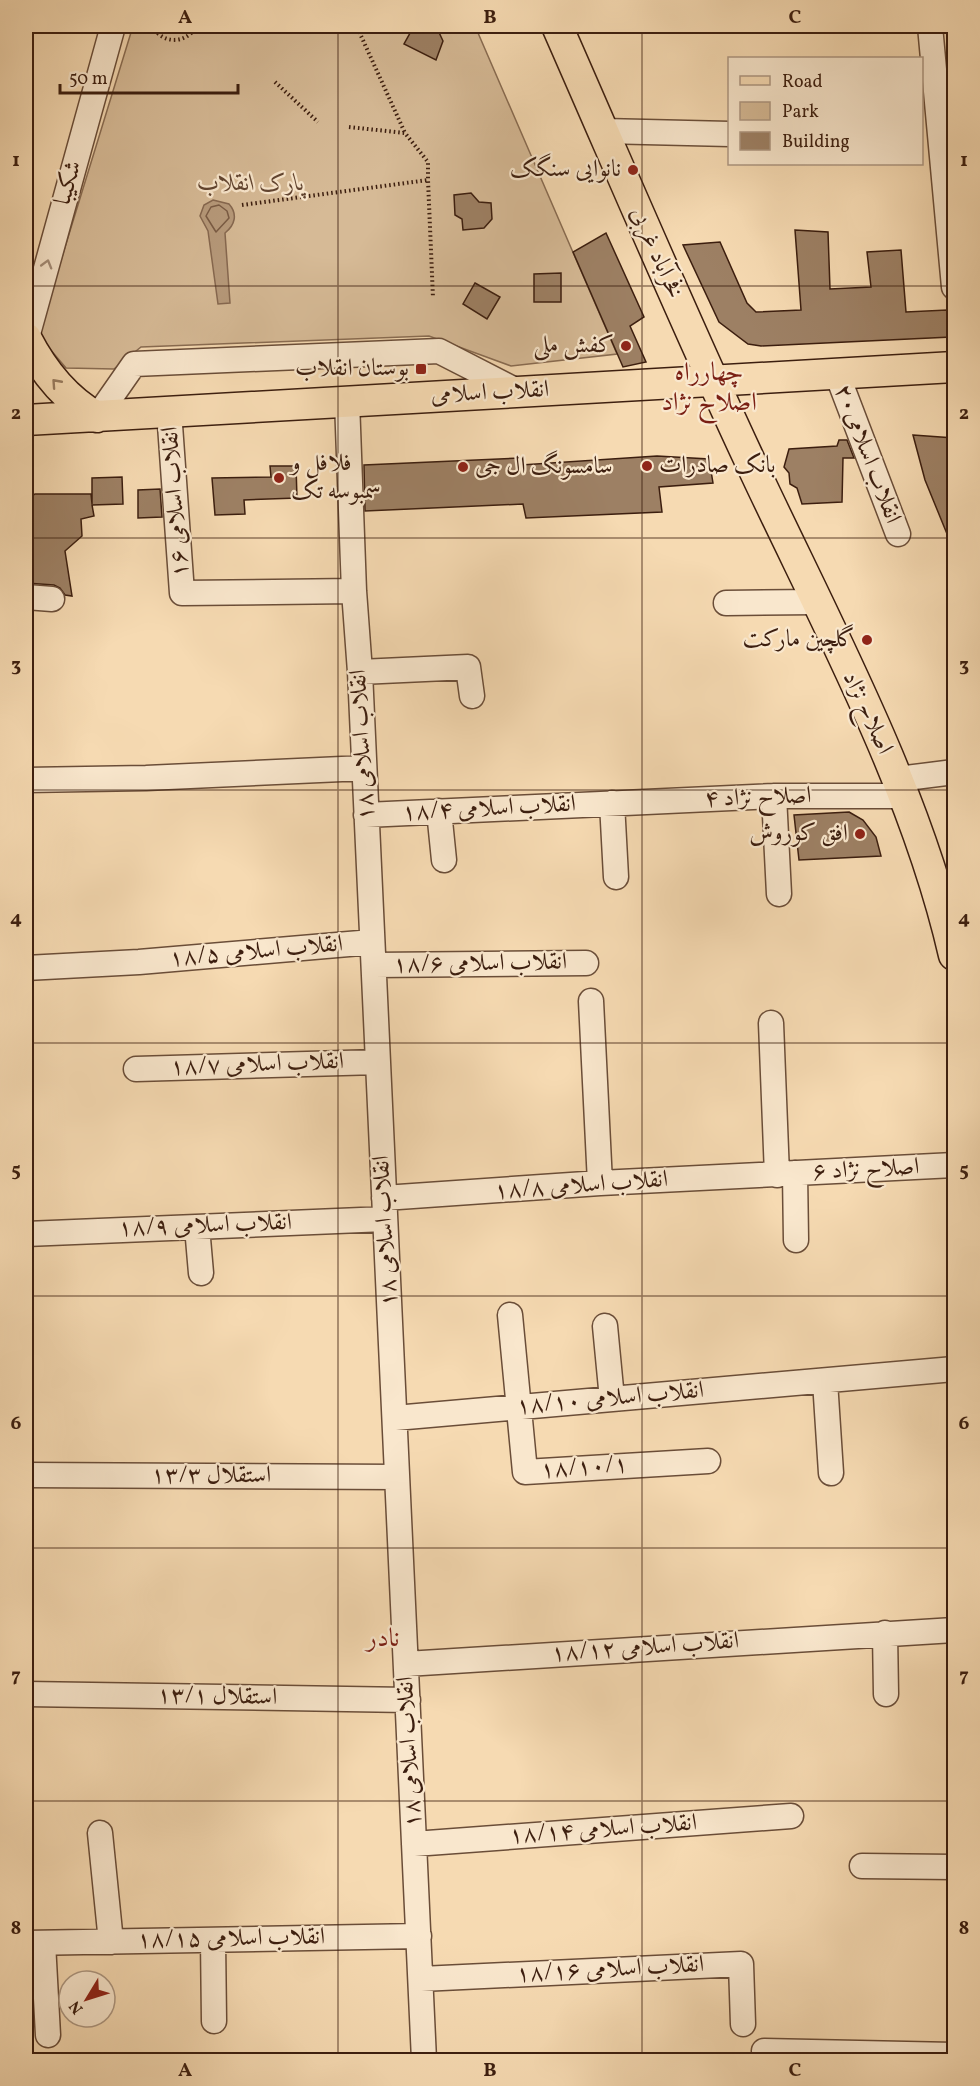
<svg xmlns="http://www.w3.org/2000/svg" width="980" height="2086" font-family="Vollkorn,Amiri,serif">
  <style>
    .green { fill: #d6ba96; stroke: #896c52; stroke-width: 1.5 }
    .water { fill: #b79a7b; stroke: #866850; stroke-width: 1.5 }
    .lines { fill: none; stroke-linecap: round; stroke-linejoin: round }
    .shore { stroke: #7a5c45; stroke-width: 1.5 }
    .building { fill: #9d8064; stroke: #3c1e0f; stroke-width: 1.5 }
    .minor-casing { stroke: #6a4d38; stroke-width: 27 }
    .major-casing { stroke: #3c1e0f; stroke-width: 33 }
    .path { stroke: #3c1e0f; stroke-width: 4; stroke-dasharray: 1.5 3; stroke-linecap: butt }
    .minor { stroke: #f9e7cd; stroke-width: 24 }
    .major { stroke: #f6dab2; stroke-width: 30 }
    .oneway { stroke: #a48d78 }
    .oneway2 { stroke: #997c60 }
    .grid { fill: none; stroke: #3c1e0f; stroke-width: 1.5; stroke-opacity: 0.55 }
    .poi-dot { fill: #8f2418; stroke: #f9e7cd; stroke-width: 2 }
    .labels { text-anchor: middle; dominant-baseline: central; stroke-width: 4.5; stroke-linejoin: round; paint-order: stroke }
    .poi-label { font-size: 24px; fill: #3c1e0f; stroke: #f9e7cd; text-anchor: end }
    .street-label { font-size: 24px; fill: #3c1e0f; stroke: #f9e7cd }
    .park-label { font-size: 24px; font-style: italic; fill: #624531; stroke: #f9e7cd }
    .neighbourhood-label { font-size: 26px; fill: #7a1f14; stroke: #f9e7cd }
    .neatline { fill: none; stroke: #3c1e0f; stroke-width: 2 }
    .grid-label { font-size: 20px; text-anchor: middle; font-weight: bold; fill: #3c1e0f }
  </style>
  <rect width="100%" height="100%" fill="#f6dab2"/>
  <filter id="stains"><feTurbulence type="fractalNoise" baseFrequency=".00333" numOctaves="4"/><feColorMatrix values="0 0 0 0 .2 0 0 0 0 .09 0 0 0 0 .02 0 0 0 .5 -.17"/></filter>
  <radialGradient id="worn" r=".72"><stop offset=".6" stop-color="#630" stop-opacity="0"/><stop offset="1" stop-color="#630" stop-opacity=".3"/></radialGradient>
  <path class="green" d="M133,26H475L617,354L511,366L429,336L141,347L114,369L66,368L38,335Z"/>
  <path class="water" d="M213,200L229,204C238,214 235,225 225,233L230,303L218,304L208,231L200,216L204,205Z"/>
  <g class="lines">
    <path class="shore" d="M219,205L227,211L229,218L216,232L206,216L211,207Z"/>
  </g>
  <path class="building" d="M414,26H436L443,41L436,60L404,44Z
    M471,193L479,202L491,203L492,219L484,228L463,230L462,219L455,215L454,195Z
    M795,230L828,232L830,289L871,287L867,252L901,250L906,312L947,310L951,337L761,346L748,344L719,322L683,245L720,242L747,303L756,312L801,310Z
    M606,233L644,317L630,326L646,362L623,367L573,252Z
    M561,273V302H534V274Z
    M475,283L500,297L487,319L463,304Z
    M913,435L954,438V551L925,480Z
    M839,440H847L854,458H843L842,502L802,504L797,488L790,484L789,473L784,467L789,449L837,446Z
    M657,456L709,459L713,483L659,487L662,512L526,518L523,504L365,511L364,465L520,458L521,465Z
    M270,466H296L297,498L244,500L245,514L215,515L212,478L271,477Z
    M122,477L123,504L92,505L94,516L81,519L82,536L65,551L72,596L65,595L60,588L54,585L26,583L28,499L35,494H91L92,504V478Z
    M160,489L162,517L138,518V490Z
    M849,812L863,820L876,837L881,856L799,860L794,815Z"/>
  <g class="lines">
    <defs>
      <path id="minor" d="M930,26L954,287
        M603,131L730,134
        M26,341L113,26
        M837,374L898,534
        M347,401L354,591L360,672L424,2060
        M169,411L182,593L354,591
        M97,417L134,364L439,351L519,392
        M26,597L52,599
        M726,603L817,602
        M360,672L468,667L472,696
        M898,779L954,772
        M26,780L146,778L364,768
        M774,796L779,894
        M612,803L616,877
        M439,811L444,860
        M366,815L774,796H904
        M374,965L586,963
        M26,968L139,962L372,942
        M591,1001L600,1183
        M771,1023L777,1175
        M136,1069L378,1062
        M795,1173L796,1240
        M384,1198L600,1183L954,1165
        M197,1227L201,1273
        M26,1234L385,1219
        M510,1315L525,1472L708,1461
        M605,1326L612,1399
        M825,1381L831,1473
        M395,1418L954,1369
        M26,1475L397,1477
        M885,1633L886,1694
        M406,1664L954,1630
        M26,1694L408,1700
        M100,1833L111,1942
        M414,1844L791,1816
        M862,1866L954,1867
        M213,1940L214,2021
        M26,1943L419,1936
        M43,1943L48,2035
        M421,1979L741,1964L743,2024
        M764,2051L954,2055"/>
      <path id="major" d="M557,26C623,176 687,328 757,476C829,629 916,789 954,955
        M26,338C43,371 65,399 97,417
        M26,420L954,367"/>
    </defs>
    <use href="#minor" class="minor-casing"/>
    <use href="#major" class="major-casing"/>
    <path class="path" d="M152,26C163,45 186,44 197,26
      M349,26L357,27L405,133
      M275,82L318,122
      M349,127L405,133L428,162V180
      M242,205L428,180L433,298"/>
    <use href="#minor" class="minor"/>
    <use href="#major" class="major"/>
  </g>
  <defs><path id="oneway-chevron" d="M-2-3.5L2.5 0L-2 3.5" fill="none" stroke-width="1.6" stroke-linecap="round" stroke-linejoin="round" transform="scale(1.5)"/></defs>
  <use class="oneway" href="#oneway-chevron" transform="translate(47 264) rotate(-74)"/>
  <use class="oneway2" href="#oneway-chevron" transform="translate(56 383) rotate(-132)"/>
  <path class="grid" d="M338,26V2060M642,26V2060M26,286H954M26,538H954M26,790H954M26,1043H954M26,1296H954M26,1548H954M26,1801H954"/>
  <g class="poi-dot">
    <circle cx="633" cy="170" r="6"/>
    <circle cx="626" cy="346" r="6"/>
    <rect x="415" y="363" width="12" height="12" rx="3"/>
    <circle cx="647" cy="466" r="6"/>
    <circle cx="463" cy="467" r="6"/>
    <circle cx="279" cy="478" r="6"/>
    <circle cx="867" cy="640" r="6"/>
    <circle cx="860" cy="834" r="6"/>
  </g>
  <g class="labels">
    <g class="poi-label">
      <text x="621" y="170">نانوایی سنگک</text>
      <text x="614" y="346">کفش ملی</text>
      <text x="409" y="369">بوستان انقلاب</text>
      <text x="291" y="464" text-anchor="start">فلافل و<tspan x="291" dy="28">سمبوسه تک</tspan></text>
      <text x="659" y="466" text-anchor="start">بانک صادرات</text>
      <text x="475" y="467" text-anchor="start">سامسونگ ال جی</text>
      <text x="855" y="640">گلچین مارکت</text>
      <text x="848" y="834">افق کوروش</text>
    </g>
    <g class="street-label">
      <text transform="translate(69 183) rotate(-74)">شکیبا</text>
      <text transform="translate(656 253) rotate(66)">فخرآباد غربی</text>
      <text transform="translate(490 393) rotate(-3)">انقلاب اسلامی</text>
      <text transform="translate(867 454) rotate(69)">انقلاب اسلامی۲۰</text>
      <text transform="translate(176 502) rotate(-94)">۱۶ انقلاب اسلامی</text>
      <text transform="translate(867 713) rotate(65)">اصلاح نژاد</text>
      <text transform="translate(363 745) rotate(-93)">۱۸ انقلاب اسلامی</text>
      <text transform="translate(758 798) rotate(-2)">۴ اصلاح نژاد</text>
      <text transform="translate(489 809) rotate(-3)">۱۸/۴ انقلاب اسلامی</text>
      <text transform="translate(256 952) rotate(-5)">۱۸/۵ انقلاب اسلامی</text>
      <text transform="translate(480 964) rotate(-1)">۱۸/۶ انقلاب اسلامی</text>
      <text transform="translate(257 1065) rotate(-2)">۱۸/۷ انقلاب اسلامی</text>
      <text transform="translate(866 1170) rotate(-3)">۶ اصلاح نژاد</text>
      <text transform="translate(581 1186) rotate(-4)">۱۸/۸ انقلاب اسلامی</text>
      <text transform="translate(205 1226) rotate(-2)">۱۸/۹ انقلاب اسلامی</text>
      <text transform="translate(386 1231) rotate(-93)">۱۸ انقلاب اسلامی</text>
      <text transform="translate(610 1399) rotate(-5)">۱۸/۱۰ انقلاب اسلامی</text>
      <text transform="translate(584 1468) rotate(-4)">۱۸/۱۰/۱</text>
      <text x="211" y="1476">۱۳/۳ استقلال</text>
      <text transform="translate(645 1648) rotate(-4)">۱۸/۱۲ انقلاب اسلامی</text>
      <text transform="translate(217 1697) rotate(1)">۱۳/۱ استقلال</text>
      <text transform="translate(410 1752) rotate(-93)">۱۸ انقلاب اسلامی</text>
      <text transform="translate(603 1830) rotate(-4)">۱۸/۱۴ انقلاب اسلامی</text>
      <text transform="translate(231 1939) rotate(-1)">۱۸/۱۵ انقلاب اسلامی</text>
      <text transform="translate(610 1970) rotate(-3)">۱۸/۱۶ انقلاب اسلامی</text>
    </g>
    <g class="park-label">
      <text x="251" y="184">پارک انقلاب</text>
    </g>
    <g class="neighbourhood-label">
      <text x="709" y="373">چهارراه<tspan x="709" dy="30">اصلاح نژاد</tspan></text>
      <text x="383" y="1639">نادر</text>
    </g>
  </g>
  <rect width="980" height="2086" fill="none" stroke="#f6dab2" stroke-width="66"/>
  <rect x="728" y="57" width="195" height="108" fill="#f9e7cd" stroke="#ad9781" stroke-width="1.5"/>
  <rect x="740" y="76" width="30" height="9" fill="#f6dab2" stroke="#ad9781" stroke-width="1.5"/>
  <text x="782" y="87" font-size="18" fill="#3c1e0f">Road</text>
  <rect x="740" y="102" width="30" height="18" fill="#d6ba96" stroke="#ad9781" stroke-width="1.5"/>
  <text x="782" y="117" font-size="18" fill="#3c1e0f">Park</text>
  <rect x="740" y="132" width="30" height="18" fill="#9d8064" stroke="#ad9781" stroke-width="1.5"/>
  <text x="782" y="147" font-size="18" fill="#3c1e0f">Building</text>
  <g transform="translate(87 1999) rotate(232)"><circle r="28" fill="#f9e7cd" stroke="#ad9781" stroke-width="1.5"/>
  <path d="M0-4.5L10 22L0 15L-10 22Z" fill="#8f2418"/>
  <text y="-9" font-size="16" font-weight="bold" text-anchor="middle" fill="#3c1e0f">N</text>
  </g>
  <path d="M60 84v9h178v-9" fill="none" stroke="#3c1e0f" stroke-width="3"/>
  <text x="69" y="84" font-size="18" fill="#3c1e0f" stroke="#f9e7cd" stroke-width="4.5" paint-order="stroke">50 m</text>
  <rect x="33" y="33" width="914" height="2020" class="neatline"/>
  <g class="grid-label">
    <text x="185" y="23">A</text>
    <text x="490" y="23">B</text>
    <text x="795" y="23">C</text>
    <text x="16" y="166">1</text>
    <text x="964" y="166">1</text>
    <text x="16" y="419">2</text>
    <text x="964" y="419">2</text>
    <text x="16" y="671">3</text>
    <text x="964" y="671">3</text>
    <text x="16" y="924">4</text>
    <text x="964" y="924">4</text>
    <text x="16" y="1176">5</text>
    <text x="964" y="1176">5</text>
    <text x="16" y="1429">6</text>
    <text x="964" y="1429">6</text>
    <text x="16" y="1681">7</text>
    <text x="964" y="1681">7</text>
    <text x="16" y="1934">8</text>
    <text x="964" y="1934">8</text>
    <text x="185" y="2076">A</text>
    <text x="490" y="2076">B</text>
    <text x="795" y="2076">C</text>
  </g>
  <rect width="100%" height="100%" filter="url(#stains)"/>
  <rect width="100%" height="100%" fill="url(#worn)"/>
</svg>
